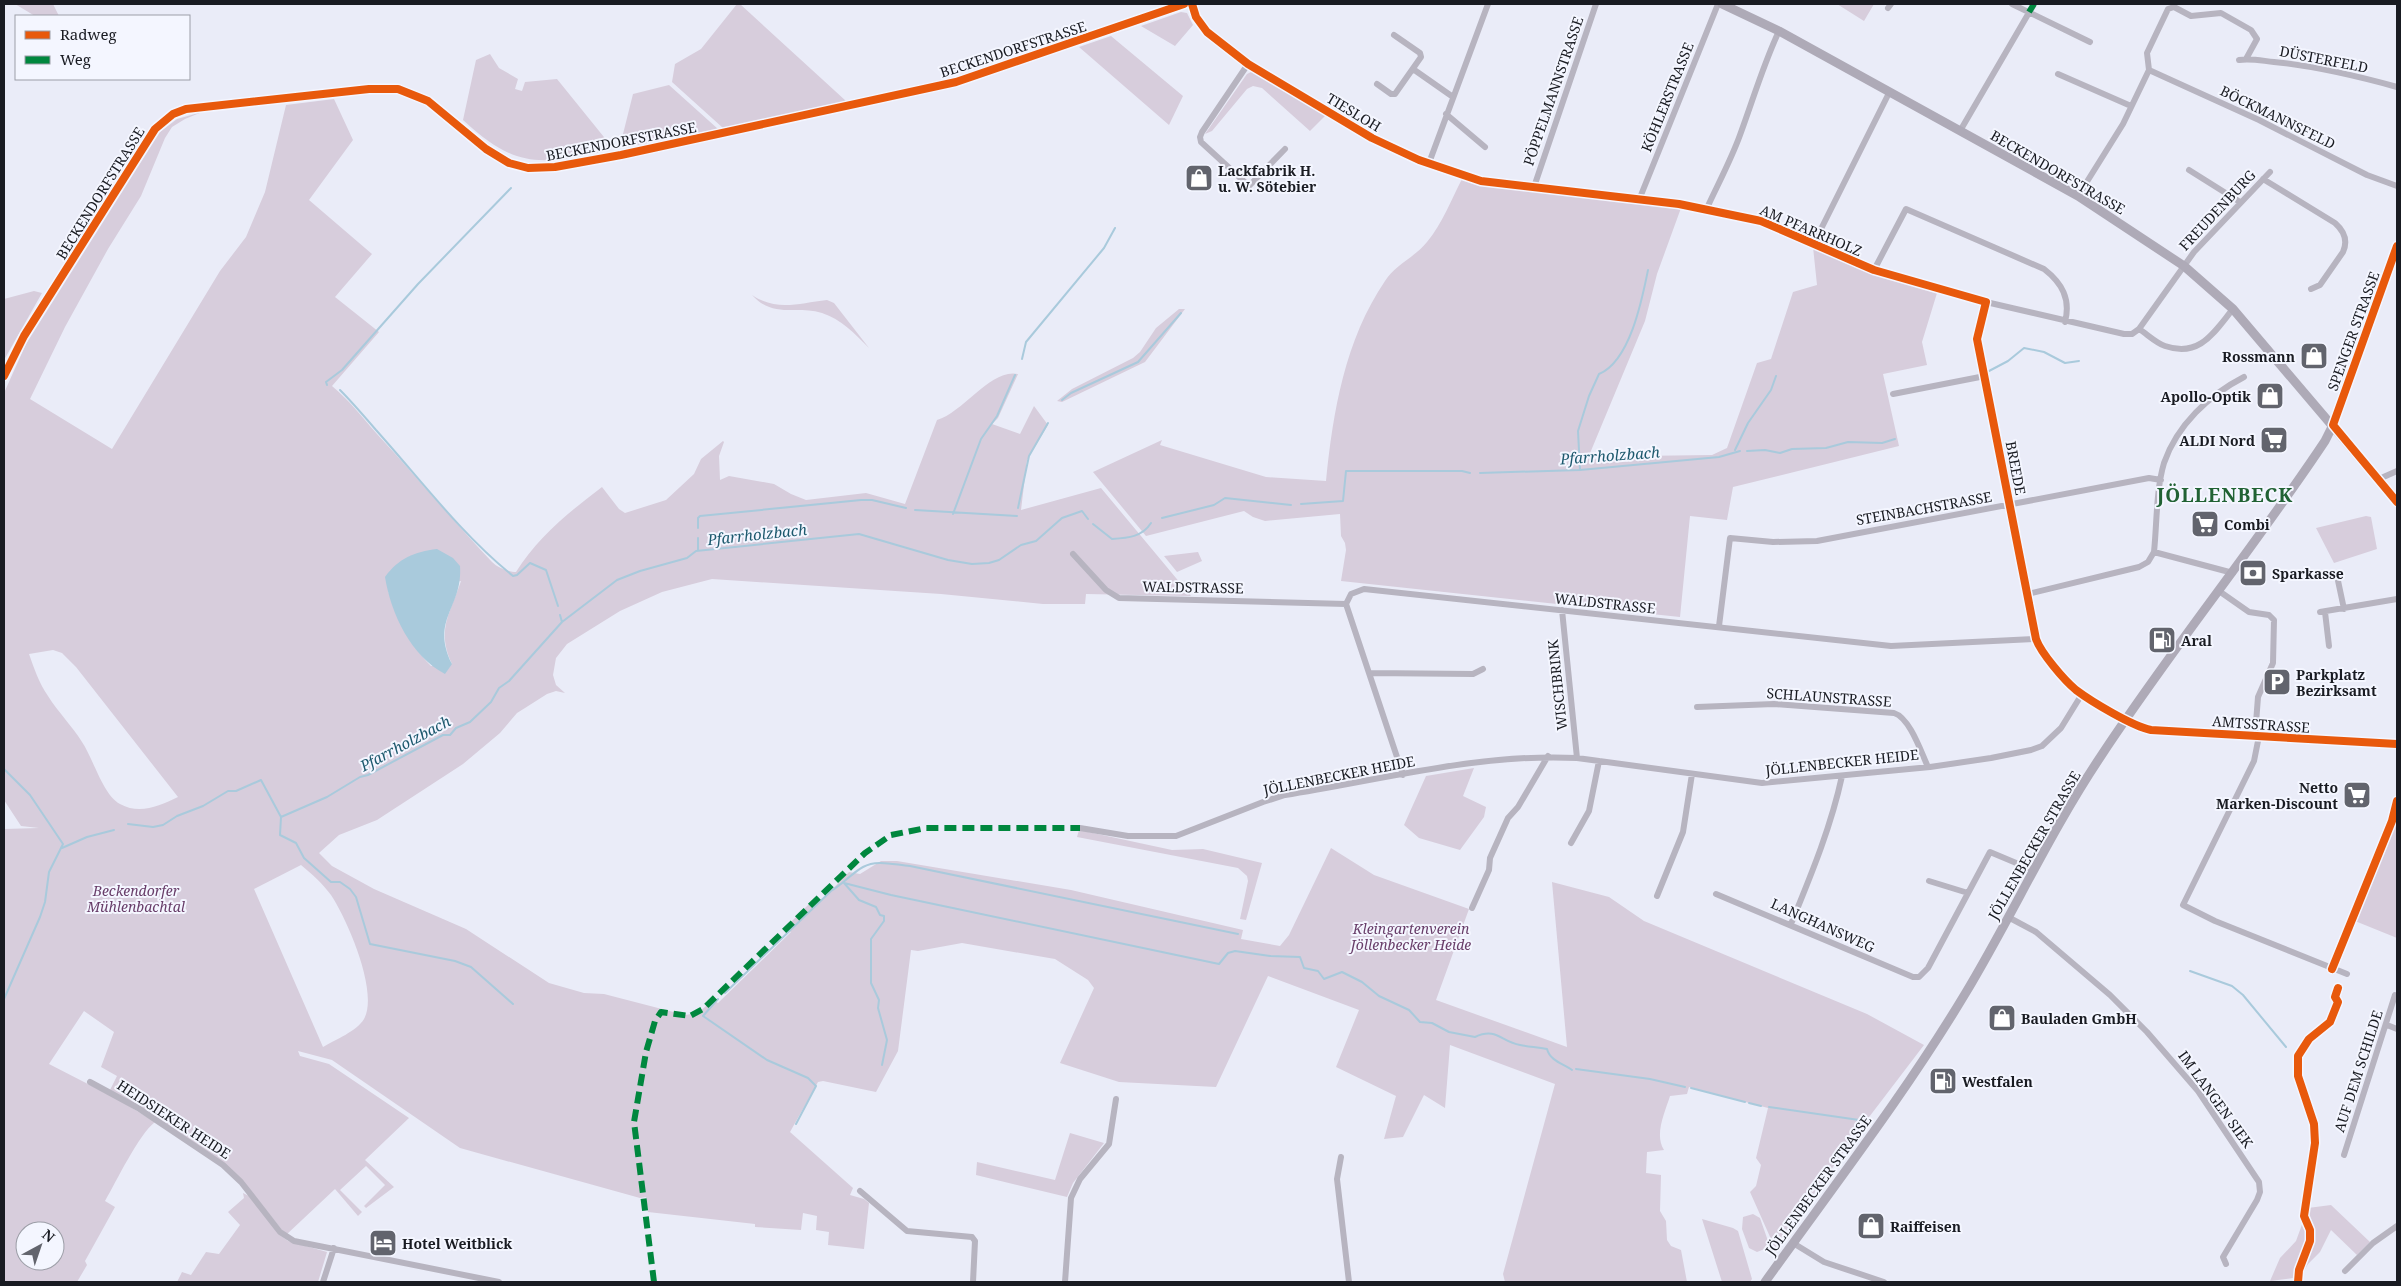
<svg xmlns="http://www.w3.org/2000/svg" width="2401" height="1286" font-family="'Noto Serif',serif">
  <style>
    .green { fill: #d7cddc; fill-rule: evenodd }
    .water { fill: #a9cadc }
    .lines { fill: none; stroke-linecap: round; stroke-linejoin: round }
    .stream { stroke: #a9cadc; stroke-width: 2 }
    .street { stroke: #b7b4c0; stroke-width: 6 }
    .secondary { stroke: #aeaab7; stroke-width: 9 }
    .quiet { stroke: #00873e; stroke-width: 6; stroke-dasharray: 12 6; stroke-linecap: butt }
    .cycleway-casing { stroke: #f4f6ff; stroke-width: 11 }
    .cycleway { stroke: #e8590c; stroke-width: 8 }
    .labels { text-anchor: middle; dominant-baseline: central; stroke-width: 4; stroke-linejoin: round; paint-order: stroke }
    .street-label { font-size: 14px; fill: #191b22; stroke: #f4f6ff }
    .poi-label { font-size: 14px; font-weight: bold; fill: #191b22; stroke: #f4f6ff; text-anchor: start }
    .park-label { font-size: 14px; font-style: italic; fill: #683d69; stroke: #f4f6ff }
    .water-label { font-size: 15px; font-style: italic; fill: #1c586d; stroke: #f4f6ff }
    .district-label { font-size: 19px; font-weight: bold; letter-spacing: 1px; fill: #216234; stroke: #f4f6ff }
  </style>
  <rect width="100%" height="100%" fill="#eaecf8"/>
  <path class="green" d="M15,4H53L59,16H35Z
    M737,4H740L846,101L723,128L672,82L675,64L701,49Z
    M1837,4H1874L1864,21Z
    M1181,12L1187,13L1193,25L1175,46L1141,26Z
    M1111,36L1183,96L1169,125L1079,47Z
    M490,54L499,68L518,79L515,89L522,91L525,82L557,79L612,147L610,150C541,164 518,171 463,120L476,60Z
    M1253,71L1327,114L1310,131L1262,88L1253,86L1247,89L1212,131L1205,134L1247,74Z
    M669,85L718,129L622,148L620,146L633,94Z
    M334,99L353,140L309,200L372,254L335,297L379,332L332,386C349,400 363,418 377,434C416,476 453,521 492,562C498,568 509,572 516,572C538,537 569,512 602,487L619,509L625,513L666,500L694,474L701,459L723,441L724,442L719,456L720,480L729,476L774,484L791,494L806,500L866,493L905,504L937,420C964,412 991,368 1018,374L998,418L992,424L1020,434L1034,406L1048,425L1027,460L1021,510L1101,488L1191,596L1086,594L1085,604H1043L941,594L712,579L662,592L620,611L567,644L556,658L553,675L556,685L565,693L556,691L547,694L525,708L517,713L500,733L463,764L377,820L339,835L319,853L332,866L374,889L466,929L549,983L584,993L604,994L685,1015L698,1013L713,1000L718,1003L791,932L785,928L809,904L819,903L849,872L860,874L881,861H897L1071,890L1243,930L1241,939L1280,946L1289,935L1331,848L1374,875L1469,909L1436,1000L1567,1047L1552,882L1609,897L1644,921L1867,1014L1924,1045L1863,1125L1775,1248L1750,1192L1756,1186L1761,1165L1756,1158L1768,1108L1689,1087L1687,1094L1670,1096C1665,1112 1654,1135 1664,1150L1647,1152L1646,1173L1661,1175L1660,1211L1666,1221L1667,1240L1671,1246L1681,1250L1687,1282H1505L1503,1274L1555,1084L1450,1045L1445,1108L1424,1095L1403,1137L1384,1139L1396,1096L1336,1067L1359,1010L1268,976L1216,1087L1119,1082L1060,1063L1094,988L1088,980L1055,959L962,943L918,951L911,950L898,1051L876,1092L823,1081L818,1082L790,1132L853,1188L850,1195L864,1199L869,1203L864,1249L828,1245L829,1232L816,1230L817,1216L803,1213L801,1230L755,1227V1224L648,1212L646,1197L640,1198L460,1148L332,1060L298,1051L300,1056L329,1064L409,1118L365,1160L394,1187L366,1208L364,1206L385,1185L366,1166L340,1190L362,1212L358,1216L335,1189L286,1235L242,1180L110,1090L117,1076L101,1067L114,1032L84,1011L49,1064L119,1100L155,1122C139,1134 116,1182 105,1201L115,1207L85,1261L87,1265L77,1282H4V829L39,828L21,826L4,800V393L26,344L160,132L177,119L202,112L185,119L172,127L165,138L141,196L108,249L65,327L30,399L112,449L220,271L246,237L265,192L286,105ZM461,581C450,614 436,630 452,664L431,666C409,644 399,619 388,591ZM53,650L62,653L76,667L178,797C159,806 140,815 120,804C103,795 93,758 82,742C72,726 58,712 48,696C39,683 34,668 29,654ZM301,865C312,874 323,884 331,895C347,919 379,992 364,1019C357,1031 335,1040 323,1047L254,889ZM25,1231H55V1261H25Z
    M1462,179L1681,208L1657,274L1645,321L1588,458L1600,460L1636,456L1712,455L1727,448L1757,363L1771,359L1793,292L1817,285L1813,247L1874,272L1878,276L1937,293L1922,342L1927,365L1883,374L1899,446L1733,487L1727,520L1690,516L1680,617L1341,581L1346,550L1345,543L1341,536L1340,514L1265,521L1253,517L1244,511L1146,536L1093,472L1162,440L1160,445L1266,477L1326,481C1333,411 1345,340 1385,281C1395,265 1415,257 1427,242C1442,224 1451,200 1462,179Z
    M34,291L42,293L4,360V299Z
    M752,295C777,312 799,303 827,300L834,303L869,348C855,334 841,319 822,313C794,305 774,319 752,295Z
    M1179,309H1185L1145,362L1062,402L1057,401L1072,389L1133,358L1140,352L1156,328Z
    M2366,516L2371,517L2377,549L2334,563L2316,528Z
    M1198,552L1202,561L1177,572L1164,556Z
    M1474,768L1463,796L1486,807L1484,817L1460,850L1419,838L1404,825L1426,776Z
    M2394,823L2397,825V938L2355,921Z
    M1079,830L1172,850L1203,849L1262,863L1246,920L1240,919L1248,881L1247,876L1238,868L1077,837Z
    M1070,1133L1104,1143L1073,1183L1067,1197L976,1175L977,1162L1055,1180Z
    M243,1193L249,1196L280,1235L288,1241L327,1252L318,1282H177L182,1272L191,1275L206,1252L219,1254L240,1225L228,1212L244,1198Z
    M2331,1205L2370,1242L2357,1255L2331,1230L2320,1252L2308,1264L2301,1277L2270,1281L2280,1258L2296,1241L2308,1208Z
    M1753,1214L1760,1218L1768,1241L1767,1248L1757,1252L1749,1248L1742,1229L1743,1217Z
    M1702,1219L1733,1228L1738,1231L1752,1279L1750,1282H1722Z"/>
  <path class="water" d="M437,549L453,558L460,566C463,608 430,619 452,664L445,674C411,656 391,614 385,577C399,558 414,552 437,549Z"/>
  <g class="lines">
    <path class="stream" d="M1022,359L1026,342L1104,248L1115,228
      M1989,371L2008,361L2024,348L2044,352L2065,363L2079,361
      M327,385L326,382L342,370L418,284L511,188
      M340,390C352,402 364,416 376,430C420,479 461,534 513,576L517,575L530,563L546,570L558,606
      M1062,400L1071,393L1138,362L1181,313
      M1735,450L1748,423L1771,390L1776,376
      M1747,451L1765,450L1780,453L1792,449L1826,448L1848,442L1882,443L1895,439
      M1580,470L1578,431L1589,396L1599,374C1630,361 1642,300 1648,270
      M1480,473L1580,470L1719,457L1740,451
      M1301,504L1343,501L1346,471H1462L1470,473
      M1018,508L1029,456L1048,423
      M915,510L1017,516
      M953,514L981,439L997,416L1015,375
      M1162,518L1214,505L1225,498L1291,505
      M1093,524L1112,539C1128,538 1142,537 1151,523
      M698,528V518L700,516L861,500H872L906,508
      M698,550V538
      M560,615L562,622
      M4,769L30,795L63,844L49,872L45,902L40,917L4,999
      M281,817L327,797L360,777L368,775L443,735H450L456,728L470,722L491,702L499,688L509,681L562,622L617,580L640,571L687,558L696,551L859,534L948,560L972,564L989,563L999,560L1021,545L1036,541L1062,518L1082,511L1088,519
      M128,824L153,827L163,825L177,816L203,806L228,791H236L261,780L281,817L280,835L296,843L304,858L331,882H340L350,889L356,897L370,944L455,961L471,967L513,1004
      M62,848L87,837L114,830
      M844,883L891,895L1219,964L1228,953L1235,951L1270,956L1300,957L1304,968L1318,971L1324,979L1342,972L1362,982L1379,996L1409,1010L1420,1022L1432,1023L1449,1032L1475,1037C1497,1027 1501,1042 1520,1045C1530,1047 1537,1047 1547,1049C1550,1061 1564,1064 1572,1070
      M844,883L859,900L876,907L880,915L884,916V921L871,939V983L879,1000L878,1008L887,1040L882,1065
      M2190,971L2232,986L2243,995L2286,1047
      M725,993L831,891C843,884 852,873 863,867C877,859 895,865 910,866L1238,934
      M718,999L703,1016L767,1060L808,1078L816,1086L796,1124
      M1576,1069L1650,1079L1685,1087
      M1691,1088L1745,1102
      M1749,1103L1761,1106
      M1769,1107L1866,1121"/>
    <path class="street" d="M1192,4L1196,17L1207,32L1248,64L1388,146L1419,160L1481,181L1679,204L1761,221L1883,273L1986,302L2124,334H2132L2139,329L2194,252L2270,172
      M2012,4L2090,42
      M1888,8L1891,4
      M2239,60C2251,58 2263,61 2274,62C2316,66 2357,76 2397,87
      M1248,64L1202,132L1200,137L1201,142L1249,186L1285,149
      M1413,69L1453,97
      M2149,70L2259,120L2367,175L2397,186
      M2149,70L2147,53L2168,9L2174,7L2191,16L2221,13L2251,30L2257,39L2246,59
      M2058,74L2131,106
      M1377,84L1391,94H1395L1421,57L1420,53L1394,35
      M1446,114L1485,147
      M1960,131L2034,4
      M1429,163L1488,4
      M2189,170L2240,202
      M2263,179L2335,223C2344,231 2348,241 2343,252L2320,285L2311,289
      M1534,187L1596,4
      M2078,196L2123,124L2149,70
      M1639,200L1718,4
      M1707,208C1718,184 1731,160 1740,135C1753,100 1763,65 1779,31
      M1813,245L1889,93
      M1874,270L1906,209L2044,269C2062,283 2071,299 2065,322
      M1986,302L1977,339L2036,639C2041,653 2064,680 2076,690C2092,702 2132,726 2151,730L2397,744
      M2139,329C2147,334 2156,343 2165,346C2200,358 2214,332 2233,309
      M1893,394L1985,376
      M2379,479L2397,471
      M2154,552L2233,573
      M1073,554L1106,590L1119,598L1346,604
      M2337,576L2344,609
      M2219,591L2249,612L2269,615L2274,620L2273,663L2258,697L2255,736
      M2028,594L2139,567L2148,562L2154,552C2157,523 2156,490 2164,463C2177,425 2209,395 2244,377
      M1346,604L1351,594L1364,589L1891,646L2036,639
      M1346,604L1403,775
      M1562,610L1577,758
      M2320,612L2397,599
      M2325,612L2329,646
      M1719,626L1730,538L1773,542L1817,541L2149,478L2161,480
      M1369,673L1473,674L1483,669
      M1697,707L1774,704L1894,713C1910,718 1921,752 1928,767
      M2259,736L2254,761L2183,905L2215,921L2347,974
      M1080,828L1128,836H1176L1263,802L1285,795C1381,780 1479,753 1577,758L1762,783L1930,767L1991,758L2031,750L2042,746L2061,728L2082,694
      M1571,843L1589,811L1599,761
      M1929,881L1968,893
      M1716,894L1913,977H1919L1928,968L1990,852L2033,870
      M1657,896L1683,832L1692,774
      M1472,908L1489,870L1490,858L1508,818L1518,807L1548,756
      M2008,917L2036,932L2110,995L2147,1032L2198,1091L2259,1182L2260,1192L2257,1200L2223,1257L2226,1264
      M1791,924C1811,875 1831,827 1842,776
      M2387,1025L2397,1029
      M90,1082L138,1108L223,1165L241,1182L280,1232L294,1241L499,1282
      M2344,1155L2395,995
      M1341,1157L1337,1179L1349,1282
      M860,1191L907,1231L972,1237L975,1241L973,1282
      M1793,1243L1824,1262L1884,1282
      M2345,1271L2373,1243L2397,1226
      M323,1282L334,1248
      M1065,1282L1071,1198L1080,1179L1109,1144L1116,1099"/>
    <path class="secondary" d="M1722,4L1779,31L2078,196L2184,266L2233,309L2397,502
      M4,376L24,336L155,129L173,114L186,109L369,89H398L428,101L486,149L509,163L528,168L555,167L621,155L956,82L1184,4
      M1765,1282C1833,1187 1905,1094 1965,994C2012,916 2050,832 2101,756C2172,648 2254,548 2325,441L2333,425L2397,246"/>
    <path class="quiet" d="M2029,12L2034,4
      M654,1282L634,1122L646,1052L655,1021L661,1012L690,1016L703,1009L865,853L891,835L926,828H1080"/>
    <defs>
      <path id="cycleway" d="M1192,4L1196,17L1207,32L1248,64L1372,138L1419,160L1481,181L1679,204L1761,221L1874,270L1986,302L1977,339L2036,639C2041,653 2064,680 2076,690C2092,702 2132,726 2151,730L2397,744
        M2397,246L2333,425L2397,502
        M4,376L24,336L155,129L173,114L186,109L369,89H398L428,101L486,149L509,163L528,168L555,167L621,155L956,82L1184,4
        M2332,969L2392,821L2397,801
        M2298,1282L2299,1270L2310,1241V1230L2304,1216L2315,1143L2314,1124L2298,1076V1056L2309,1039L2330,1022L2338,1002L2335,997L2338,988"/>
    </defs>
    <use href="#cycleway" class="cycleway-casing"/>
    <use href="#cycleway" class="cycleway"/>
  </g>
  <defs>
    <symbol id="shop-square" viewBox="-11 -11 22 22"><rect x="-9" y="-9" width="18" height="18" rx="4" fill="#62646d" stroke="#f4f6ff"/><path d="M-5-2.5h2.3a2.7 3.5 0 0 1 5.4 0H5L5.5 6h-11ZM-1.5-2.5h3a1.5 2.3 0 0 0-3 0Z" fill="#fff"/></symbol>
    <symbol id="supermarket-square" viewBox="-11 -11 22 22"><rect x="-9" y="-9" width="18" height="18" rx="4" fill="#62646d" stroke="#f4f6ff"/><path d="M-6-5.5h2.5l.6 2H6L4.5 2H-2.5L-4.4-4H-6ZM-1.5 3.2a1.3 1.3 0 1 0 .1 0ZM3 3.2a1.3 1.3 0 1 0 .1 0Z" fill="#fff"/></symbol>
    <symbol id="bank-square" viewBox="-11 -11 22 22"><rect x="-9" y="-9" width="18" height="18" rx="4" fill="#62646d" stroke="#f4f6ff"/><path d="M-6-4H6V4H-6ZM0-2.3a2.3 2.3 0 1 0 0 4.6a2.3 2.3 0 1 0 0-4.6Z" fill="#fff"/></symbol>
    <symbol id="fuel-square" viewBox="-11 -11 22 22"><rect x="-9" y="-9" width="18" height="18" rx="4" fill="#62646d" stroke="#f4f6ff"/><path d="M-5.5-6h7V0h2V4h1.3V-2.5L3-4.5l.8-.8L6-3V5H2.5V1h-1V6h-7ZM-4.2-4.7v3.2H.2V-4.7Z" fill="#fff"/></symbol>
    <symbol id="parking-square" viewBox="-11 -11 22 22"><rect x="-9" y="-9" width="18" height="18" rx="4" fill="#62646d" stroke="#f4f6ff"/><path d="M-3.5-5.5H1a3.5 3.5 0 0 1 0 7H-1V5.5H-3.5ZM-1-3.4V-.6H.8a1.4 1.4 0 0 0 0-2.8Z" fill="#fff"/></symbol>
    <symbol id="hotel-square" viewBox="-11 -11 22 22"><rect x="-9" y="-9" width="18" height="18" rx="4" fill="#62646d" stroke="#f4f6ff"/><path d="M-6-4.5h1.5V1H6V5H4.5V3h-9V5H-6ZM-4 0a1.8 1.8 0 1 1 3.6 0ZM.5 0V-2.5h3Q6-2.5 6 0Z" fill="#fff"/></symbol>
  </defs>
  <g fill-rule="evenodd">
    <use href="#shop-square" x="1183" y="162" width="32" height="32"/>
    <use href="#shop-square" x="2298" y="340" width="32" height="32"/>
    <use href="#shop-square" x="2254" y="380" width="32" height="32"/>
    <use href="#supermarket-square" x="2258" y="424" width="32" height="32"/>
    <use href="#supermarket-square" x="2189" y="508" width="32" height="32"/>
    <use href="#bank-square" x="2237" y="557" width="32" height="32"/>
    <use href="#fuel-square" x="2146" y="624" width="32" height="32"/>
    <use href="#parking-square" x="2261" y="666" width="32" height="32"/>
    <use href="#supermarket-square" x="2341" y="779" width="32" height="32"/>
    <use href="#shop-square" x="1986" y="1002" width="32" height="32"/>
    <use href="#fuel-square" x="1927" y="1065" width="32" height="32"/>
    <use href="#shop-square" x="1855" y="1210" width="32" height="32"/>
    <use href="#hotel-square" x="367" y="1227" width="32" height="32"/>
  </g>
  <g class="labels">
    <g class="street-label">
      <text transform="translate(1013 49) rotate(-18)">BECKENDORFSTRASSE</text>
      <text transform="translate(2324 59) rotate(11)">DÜSTERFELD</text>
      <text transform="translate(1553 91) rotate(-71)">PÖPPELMANNSTRASSE</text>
      <text transform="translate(1667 97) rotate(-68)">KÖHLERSTRASSE</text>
      <text transform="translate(1354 112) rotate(31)">TIESLOH</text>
      <text transform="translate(2278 117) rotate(26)">BÖCKMANNSFELD</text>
      <text transform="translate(621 141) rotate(-11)">BECKENDORFSTRASSE</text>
      <text transform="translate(2058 172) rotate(30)">BECKENDORFSTRASSE</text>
      <text transform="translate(100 193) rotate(-58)">BECKENDORFSTRASSE</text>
      <text transform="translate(2217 210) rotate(-47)">FREUDENBURG</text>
      <text transform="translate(1811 230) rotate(23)">AM PFARRHOLZ</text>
      <text transform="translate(2353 331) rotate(-70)">SPENGER STRASSE</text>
      <text transform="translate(2016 468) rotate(79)">BREEDE</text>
      <text transform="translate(1924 508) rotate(-10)">STEINBACHSTRASSE</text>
      <text transform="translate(1193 587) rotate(1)">WALDSTRASSE</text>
      <text transform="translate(1605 603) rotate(6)">WALDSTRASSE</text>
      <text transform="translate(1557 685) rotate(-96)">WISCHBRINK</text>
      <text transform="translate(1829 697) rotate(4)">SCHLAUNSTRASSE</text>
      <text transform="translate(2261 724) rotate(4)">AMTSSTRASSE</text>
      <text transform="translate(1842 762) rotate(-6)">JÖLLENBECKER HEIDE</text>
      <text transform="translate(1339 775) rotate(-11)">JÖLLENBECKER HEIDE</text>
      <text transform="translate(2034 845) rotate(-60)">JÖLLENBECKER STRASSE</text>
      <text transform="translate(1823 925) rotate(24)">LANGHANSWEG</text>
      <text transform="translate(2358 1071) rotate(-72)">AUF DEM SCHILDE</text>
      <text transform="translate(2216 1099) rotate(54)">IM LANGEN SIEK</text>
      <text transform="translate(174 1119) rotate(33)">HEIDSIEKER HEIDE</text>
      <text transform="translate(1818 1185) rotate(-54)">JÖLLENBECKER STRASSE</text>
    </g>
    <g class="poi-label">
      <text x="1218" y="170">Lackfabrik H.<tspan x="1218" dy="16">u. W. Sötebier</tspan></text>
      <text x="2295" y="356" text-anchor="end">Rossmann</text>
      <text x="2251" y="396" text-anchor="end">Apollo-Optik</text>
      <text x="2255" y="440" text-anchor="end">ALDI Nord</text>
      <text x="2224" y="524">Combi</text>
      <text x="2272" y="573">Sparkasse</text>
      <text x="2181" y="640">Aral</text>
      <text x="2296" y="674">Parkplatz<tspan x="2296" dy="16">Bezirksamt</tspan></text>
      <text x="2338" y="787" text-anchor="end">Netto<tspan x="2338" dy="16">Marken-Discount</tspan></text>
      <text x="2021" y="1018">Bauladen GmbH</text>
      <text x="1962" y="1081">Westfalen</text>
      <text x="1890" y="1226">Raiffeisen</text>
      <text x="402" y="1243">Hotel Weitblick</text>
    </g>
    <g class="park-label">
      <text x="136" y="890">Beckendorfer<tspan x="136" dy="16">Mühlenbachtal</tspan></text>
      <text x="1411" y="928">Kleingartenverein<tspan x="1411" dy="16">Jöllenbecker Heide</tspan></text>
    </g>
    <g class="water-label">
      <text transform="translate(1610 455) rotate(-4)">Pfarrholzbach</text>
      <text transform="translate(757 534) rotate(-6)">Pfarrholzbach</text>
      <text transform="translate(405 743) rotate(-28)">Pfarrholzbach</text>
    </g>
    <g class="district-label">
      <text x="2225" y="495">JÖLLENBECK</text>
    </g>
  </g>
  <rect width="2401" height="1286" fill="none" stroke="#191b22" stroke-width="10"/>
  <rect x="15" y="15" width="175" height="65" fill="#f4f6ff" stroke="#9c9ea7"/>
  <rect x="25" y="31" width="25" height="8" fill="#e8590c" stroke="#9c9ea7"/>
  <text x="60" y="40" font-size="15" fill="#191b22">Radweg</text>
  <rect x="25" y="56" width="25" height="8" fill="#00873e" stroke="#9c9ea7"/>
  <text x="60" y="65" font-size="15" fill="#191b22">Weg</text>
  <g transform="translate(40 1246) rotate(40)"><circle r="24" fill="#f4f6ff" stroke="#9c9ea7"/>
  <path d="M0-4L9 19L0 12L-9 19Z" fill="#62646d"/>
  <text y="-8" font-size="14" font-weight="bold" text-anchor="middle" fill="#191b22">N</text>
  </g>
</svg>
